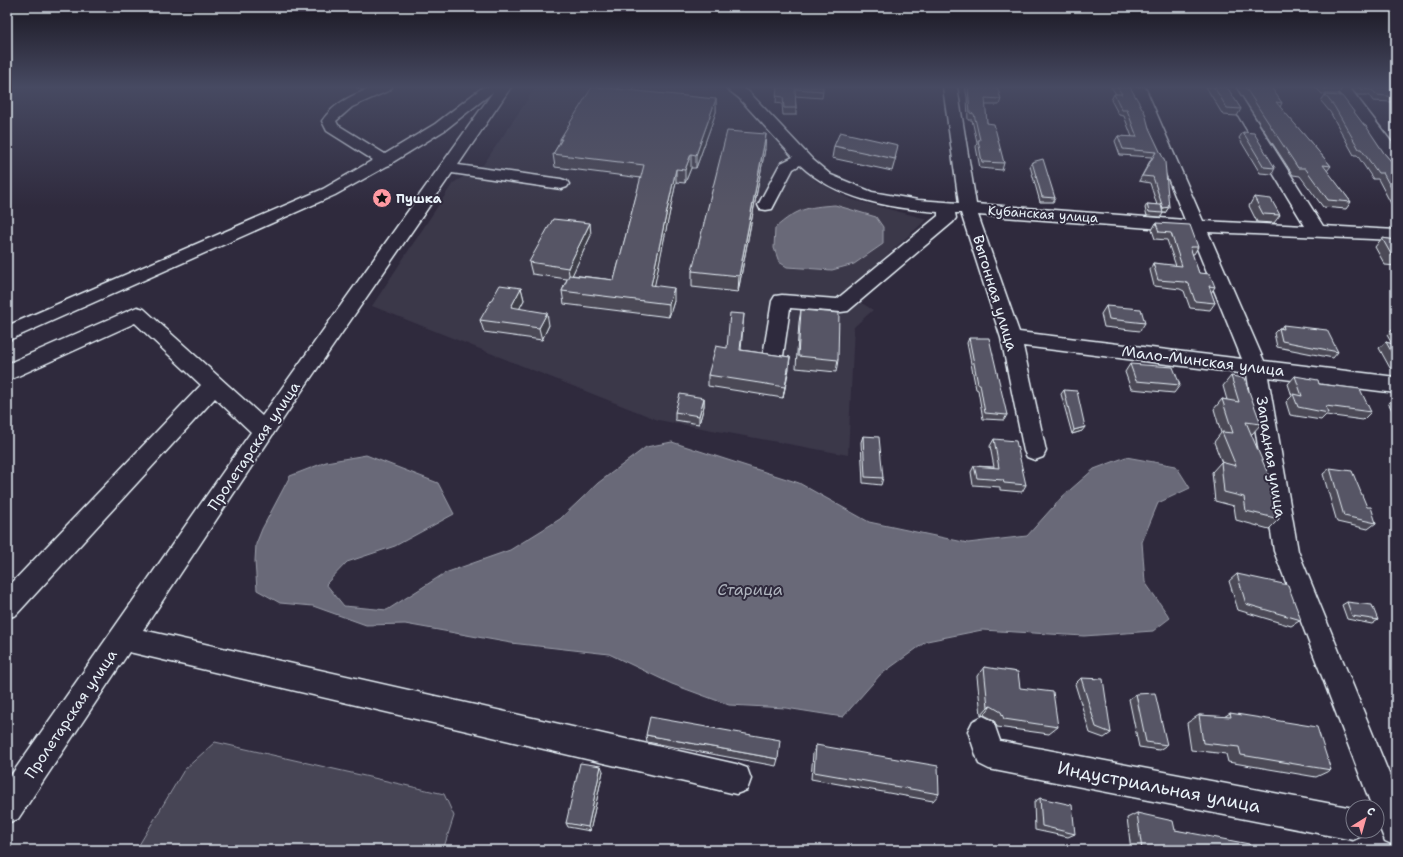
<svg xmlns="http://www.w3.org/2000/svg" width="1403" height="857" font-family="'Shantell Sans',sans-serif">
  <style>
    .built { fill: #3b3749 }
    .green { fill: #464455; stroke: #979aa6 }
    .water { fill: #696978; stroke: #9c9fab }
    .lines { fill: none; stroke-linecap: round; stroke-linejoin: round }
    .minor-casing { stroke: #e8f1f8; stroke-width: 3 }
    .minor { fill: #2f2a3d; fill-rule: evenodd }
    .wall { fill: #4b4957; stroke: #e8f1f8 }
    .shaded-wall { fill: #3d3c47; stroke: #e8f1f8 }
    .building { fill: #575565; stroke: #e8f1f8 }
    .labels { text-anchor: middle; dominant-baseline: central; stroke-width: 4; stroke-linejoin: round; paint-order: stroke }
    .far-poi-label { font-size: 13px; font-weight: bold; fill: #e8f1f8; stroke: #2f2a3d; text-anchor: start }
    .far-street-label { font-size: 13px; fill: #e8f1f8; stroke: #2f2a3d }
    .street-label { font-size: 15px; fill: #e8f1f8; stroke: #2f2a3d }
    .water-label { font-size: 16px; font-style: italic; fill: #afb4be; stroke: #2f2a3d }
    .near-street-label { font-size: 18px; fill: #e8f1f8; stroke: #2f2a3d }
  </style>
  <rect width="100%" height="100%" fill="#2f2a3d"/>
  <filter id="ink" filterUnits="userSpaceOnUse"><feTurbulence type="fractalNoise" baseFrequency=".025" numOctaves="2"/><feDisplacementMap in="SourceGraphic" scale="8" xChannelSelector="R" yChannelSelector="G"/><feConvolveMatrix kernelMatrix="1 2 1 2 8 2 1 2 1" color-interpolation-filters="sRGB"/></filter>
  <g filter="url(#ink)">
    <path class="built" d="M536,87H707L733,93L792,157L816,181L850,199L927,219L845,293L873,310L854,327L848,455L658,420L372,306L453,183L483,165Z"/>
    <path class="green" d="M215,742L444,794L454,816L443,850H136L184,770Z"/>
    <path class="water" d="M835,205L876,217L883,227V244L854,264L832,270L787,267L779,262L774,248L775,228C797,209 806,207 835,205Z
      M672,442L799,483L869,522L968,543L1027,536L1062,497L1094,469L1126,457L1176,466L1190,488L1158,503L1142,542L1145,582L1170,618L1153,631L1084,636L982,630L927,641L880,675L843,717L786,708L729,705L672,684L609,654L511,643L405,624L366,625L313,606L280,603L257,590L255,561L256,544L262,529L290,476L326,462L366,455L438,483L454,514L395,546L347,562L326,584L344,606L387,610L445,573L510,550L560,519L598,483L646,447Z"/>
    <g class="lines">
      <defs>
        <path id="minor" d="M374,87H392L390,90L352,107L336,121L338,125L385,154L435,124L483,87H511L458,165L561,179L567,181L569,184L567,187L561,189L452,173L297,398L143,630L736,764L747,768L751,779L747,790L736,794L129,652L18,819L7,823V781L251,432L215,398L16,615L7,618V588L201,385L135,323L7,381V364L137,307L144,309L262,416L493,92L445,130L393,162L392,164L387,166L335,195L7,341V326L323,189L373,160L327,131L322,121C335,102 353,95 374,87Z
          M620,87H634L631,92L626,93L621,92L619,89Z
          M725,87H741L749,92L813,160L831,175L872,192L918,200L959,203L943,87H957L976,204L1185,220L1131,87H1145L1203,221L1305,226L1221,87H1235L1323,226L1396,230V240L1208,232L1264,361L1396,377V393L1268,377L1298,551L1396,791V846L1385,841L1377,821V807H1372L1274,551L1247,374L1023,346L1046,451L1043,457L1035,460L1027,457L1024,451L1001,338L961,213H955L956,218L953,222L848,311L841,312L790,308L783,356L780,361L773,363L766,361L763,356L772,301L775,296L782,295L837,299L938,216V212C890,208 836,199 800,165L793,169L772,209L766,210L760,209L758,205L779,166L781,163L793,157L739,98ZM978,215L1190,231L1242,359L1019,332Z
          M1335,87H1349L1396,148V164L1390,162Z
          M983,716L993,721L1000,741L1353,808V831H1366L1364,835L1353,840L989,769L979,764L968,731L973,721Z"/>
      </defs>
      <use href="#minor" class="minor-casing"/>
      <use href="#minor" class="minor"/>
    </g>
    <path class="wall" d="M355,87H371L362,90Z
      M777,87L823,91L822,98L795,96L796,108V115H783L782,104L776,103Z
      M965,87H997L1001,99L999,105H985L987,123L1004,163L1002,170L980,168L976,147L977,142L972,120H968L967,97Z
      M1111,87H1130L1149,128L1169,207L1165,213H1163L1161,217L1147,216L1145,208L1147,204L1157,205L1150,183L1139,181L1152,157L1120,155L1115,141L1118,136L1132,137L1124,116L1119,115L1111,100L1114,94H1116Z
      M1206,87H1227L1241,109L1237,116L1223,115Z
      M1236,87H1271L1282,103L1280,107L1331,166L1327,171L1351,202L1346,209L1323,207L1300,176L1293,175Z
      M1315,87H1340L1342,89L1338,94H1322Z
      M1350,87H1387L1396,97L1392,102L1373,101L1369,95H1357Z
      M1325,95L1384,153L1396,167V213L1378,179H1373L1357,155H1354L1330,112L1321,101Z
      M716,99V112L696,168H691L685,183L676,182L654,286L674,301L669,317L564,304L562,291L567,279L532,274L529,262L591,235L572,275L614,280L641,178L555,167L553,154L560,142V139Z
      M1243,132L1275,168L1272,174L1260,173L1239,138Z
      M834,146L896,157L892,171L832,158Z
      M765,149L738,292L692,287V271Z
      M1032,162L1055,198L1053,202H1040L1030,166Z
      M1254,197L1280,215L1274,223L1257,222L1249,206Z
      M1156,223L1198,247L1194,254H1192L1199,273L1215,287L1211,293L1215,303L1210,310L1190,308L1184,291L1180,289L1154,286L1150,270L1153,263L1176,266L1167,240L1155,239L1152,230Z
      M1382,238L1396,240V266L1385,265L1375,247Z
      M521,288L524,300L519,309L549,325L542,340L484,332L480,320Z
      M1106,306L1145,323L1140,331L1104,327L1101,314Z
      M801,310L838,360L836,372L796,368L799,322Z
      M744,314L741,350L790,357L783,398L708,386V375L727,348Z
      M1283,325L1338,352L1333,358L1277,347L1274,333L1279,328H1281Z
      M1393,329H1396V369L1390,368L1379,348L1386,342L1392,344L1387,335Z
      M969,338L1007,415L1004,420L983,419L978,390L976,389L967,343Z
      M1130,364L1180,385L1174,393L1131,389L1125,372Z
      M1231,376L1261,424L1252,434H1251L1279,519L1269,529L1236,520L1234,506L1215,501L1212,472L1221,462L1222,463L1214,442L1221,433L1214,409L1222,399L1227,400L1223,386Z
      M1295,376L1319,384L1371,412L1363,420L1326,415L1321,420L1290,415L1286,402L1292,396L1288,384Z
      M1064,390L1082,431L1072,434L1061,394Z
      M1396,396V417L1388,403Z
      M704,398V406L699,424L675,420V412Z
      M863,436L883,478L881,485L863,483L861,442Z
      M994,439L1026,485L1022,492L1000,490V487L973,485L971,472L974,466L994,467L990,446Z
      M1330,468L1367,507L1376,523L1368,529L1337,522L1323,474Z
      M1237,574L1301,620L1291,626L1238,610L1229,581Z
      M1347,602L1378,620L1372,624L1347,619L1342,605Z
      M984,667L1020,688L1058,727L1049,734L997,727L994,720L984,715H981L977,676Z
      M1081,678L1111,733L1104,738L1090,733L1075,684Z
      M1136,694L1167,745L1159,750L1139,747L1129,699Z
      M1230,713L1331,770L1316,777L1228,762L1226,754L1191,750L1187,723L1199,715L1224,717Z
      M646,735L778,759L776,766L647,742Z
      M816,745L939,794L933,801L811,779L813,753Z
      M603,771L590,831L568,827L566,823Z
      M1040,798L1075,834L1068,837L1035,830L1034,802Z
      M1137,813L1175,830L1251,850H1131L1127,818Z"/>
    <path class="shaded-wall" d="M361,87H371L362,90Z
      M716,99V112L696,168V155Z
      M766,134L765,149L738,292L739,276Z
      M691,154V168L685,183V170Z
      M676,169V182L652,298L651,285Z
      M1169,207L1165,213H1163L1161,212L1163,208Z
      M590,223L591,235L570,280L568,268Z
      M521,288L524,300L514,319L511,307Z
      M674,288V301L669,317V304Z
      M547,313L549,325L542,340L539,328Z
      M790,357L789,369L783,398L785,387Z
      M704,398V406L699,424V416Z
      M1085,427L1082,431L1072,434L1074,430Z
      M991,706L984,715H981L988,707Z
      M601,766L603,771L590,831L588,827Z"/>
    <path class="building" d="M592,87H597L716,99L696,155L691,154L685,170L676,169L651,285L674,288L669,304L562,291L569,275L614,280L644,165L553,154L562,139H560Z
      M777,87H823V91L795,89L796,108H784L783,97L776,96Z
      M968,87H997L1001,99L985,98L987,123L994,124L1004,163L982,162L978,140H980L974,114L970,113Z
      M1117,87H1130L1145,113L1149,128L1165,162L1169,207L1163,208L1153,177L1142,176L1156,152L1123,149L1118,136L1137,137L1127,110H1122L1114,94H1122Z
      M1214,87H1227L1241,109L1227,108Z
      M1245,87H1271L1282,103L1276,102L1331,166L1323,165L1351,202L1328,200L1305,168H1298Z
      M1323,87H1340L1342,89H1325Z
      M1358,87H1387L1396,97L1377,95L1372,90L1360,89Z
      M1325,95L1342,96L1364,125L1366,126L1384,153L1396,167V174H1390L1396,180V197L1383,173H1378L1361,149H1359L1334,106Z
      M727,131L766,134L739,276L692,271Z
      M840,132L898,145L895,159L834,146Z
      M1243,132L1254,133L1275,168L1264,167Z
      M1043,159L1055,198L1042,197L1032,162Z
      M1254,197L1271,199L1280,215L1263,214Z
      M1147,204L1161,205L1163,213L1149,212Z
      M553,219L590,223L568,268L529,262Z
      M1156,223L1190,225L1198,247H1190L1199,273L1210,274L1215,287L1209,286L1215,303L1195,301L1189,284L1184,282L1158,280L1153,263L1182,266L1171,233L1159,232Z
      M1382,238L1396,240V257L1392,256Z
      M500,285L521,288L511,307L547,313L539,328L480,320Z
      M1106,306L1141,309L1145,323L1109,319Z
      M801,310L839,313L838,360L798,356Z
      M730,313L744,314L740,350L790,357L785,387L708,375L716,346L727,348Z
      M1283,325L1327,330L1338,352L1282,341L1279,328L1284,329Z
      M1393,329H1396V333Z
      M969,338H989L1007,415L985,413L980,384H978Z
      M1386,342L1396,345V360Z
      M1130,364L1173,367L1180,385L1136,381Z
      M1231,376L1244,378L1261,424L1246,422L1268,474L1272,475L1279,519L1246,511L1244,497L1224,492L1221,462L1236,466L1222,432L1233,433L1222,399L1239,402Z
      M1295,376L1318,380L1319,384L1360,389L1371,412L1326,406L1328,413L1298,407L1293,394L1302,396Z
      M1064,390L1077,391L1085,427L1074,430Z
      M680,394L704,398L699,416L675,412Z
      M863,436L879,437L883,478L865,477Z
      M994,439L1016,441L1026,485L1004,483L1003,480L977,478L974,466L999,468Z
      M1330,468L1352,471L1367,507H1371L1376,523L1344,516Z
      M1237,574L1288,585L1301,620L1246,604Z
      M1347,602L1372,605L1378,620L1352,616Z
      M984,667L1018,672L1020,688L1053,692L1058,727L1004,719L1001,712L991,706L988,707Z
      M1081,678L1103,679L1111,733L1096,727Z
      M1155,693L1167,745L1146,742L1136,694Z
      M1230,713L1317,727L1331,770L1241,755L1239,747L1203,743L1199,715L1231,717Z
      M650,717L780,740L778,759L646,735Z
      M816,745L938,766L939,794L814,772Z
      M580,763L601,766L588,827L566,823Z
      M1040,798L1072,805L1075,834L1042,826Z
      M1137,813L1173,821L1175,830L1249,844L1251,850H1142Z"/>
  </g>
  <linearGradient id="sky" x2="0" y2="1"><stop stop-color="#1a1722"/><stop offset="0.42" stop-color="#474a62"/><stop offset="1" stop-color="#474a62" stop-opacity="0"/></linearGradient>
  <rect width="1403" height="207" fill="url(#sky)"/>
  <defs>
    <symbol id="sight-disc" viewBox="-11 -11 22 22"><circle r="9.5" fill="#ff9aa2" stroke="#2f2a3d"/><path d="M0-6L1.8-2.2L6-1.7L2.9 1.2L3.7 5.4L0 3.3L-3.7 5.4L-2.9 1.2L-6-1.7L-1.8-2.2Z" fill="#111"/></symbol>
  </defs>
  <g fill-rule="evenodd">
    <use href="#sight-disc" x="371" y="187" width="22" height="22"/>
  </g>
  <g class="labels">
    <g class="far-poi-label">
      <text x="396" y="198">Пушка</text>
    </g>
    <g class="far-street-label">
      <text transform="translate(1043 214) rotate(4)">Кубанская улица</text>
    </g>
    <g class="street-label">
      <text transform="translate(995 293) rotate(73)">Выгонная улица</text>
      <text transform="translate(1203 361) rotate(7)">Мало-Минская улица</text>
      <text transform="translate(254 446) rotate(-56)">Пролетарская улица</text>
      <text transform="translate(1271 457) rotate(81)">Западная улица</text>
      <text transform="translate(71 714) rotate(-56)">Пролетарская улица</text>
    </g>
    <g class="water-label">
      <text x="750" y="589">Старица</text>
    </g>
    <g class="near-street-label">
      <text transform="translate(1159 787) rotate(11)">Индустриальная улица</text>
    </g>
  </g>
  <rect width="1403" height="857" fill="none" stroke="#2f2a3d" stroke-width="24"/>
  <rect x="12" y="12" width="1379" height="833" fill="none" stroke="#e8f1f8" stroke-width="1.5" filter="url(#ink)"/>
  <g transform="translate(1365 819) rotate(37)"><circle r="19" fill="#2f2a3d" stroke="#797a88"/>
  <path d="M0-3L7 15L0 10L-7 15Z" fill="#ff9aa2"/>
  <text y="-6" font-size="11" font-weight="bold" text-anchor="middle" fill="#e8f1f8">С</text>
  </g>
</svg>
